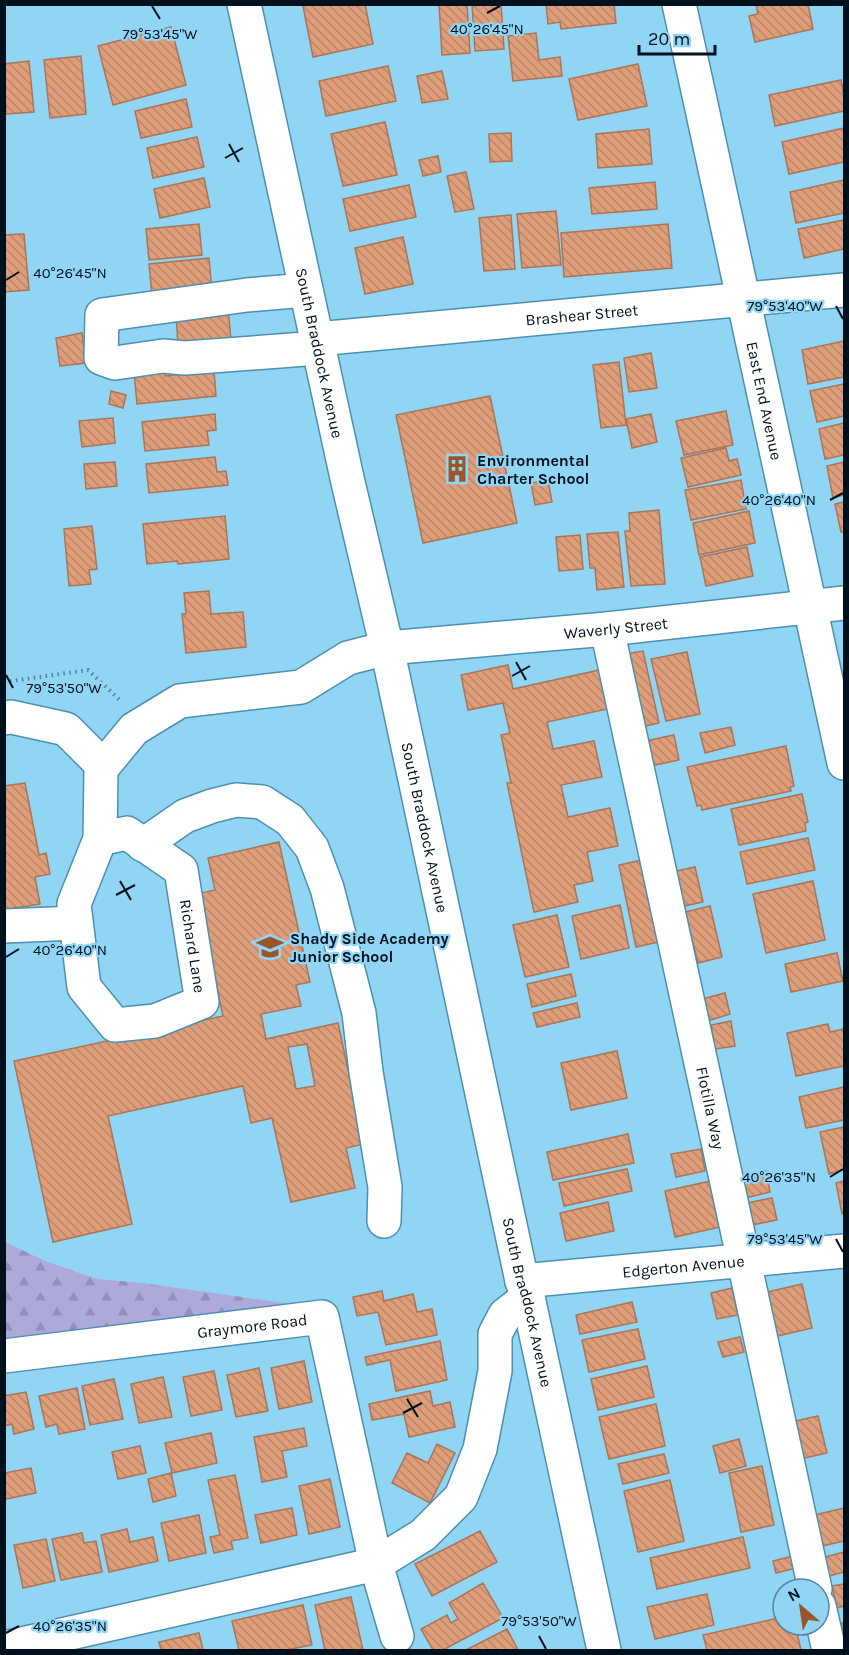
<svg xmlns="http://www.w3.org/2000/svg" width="849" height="1655" font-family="Karla,sans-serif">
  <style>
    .forest { fill: url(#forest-firs) }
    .building { fill: url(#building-back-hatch); stroke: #ab7456; stroke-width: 1.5; fill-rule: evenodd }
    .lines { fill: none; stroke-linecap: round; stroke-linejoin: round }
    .minor-casing { stroke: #4d8fae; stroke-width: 36 }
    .major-casing { stroke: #4d8fae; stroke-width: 36 }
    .path { stroke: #527f97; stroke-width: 4; stroke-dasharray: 1.5 4.5; stroke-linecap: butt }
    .minor { stroke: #fff; stroke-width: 33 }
    .major { stroke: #fff; stroke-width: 33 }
    .ticks { fill: none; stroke: #00101c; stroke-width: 2 }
    .labels { text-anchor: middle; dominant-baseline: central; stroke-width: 4.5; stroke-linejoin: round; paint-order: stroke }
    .street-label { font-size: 16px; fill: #00101c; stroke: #91d5f5 }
    .poi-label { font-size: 16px; font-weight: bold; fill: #00101c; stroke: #91d5f5; text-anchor: start }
    .ticks-label { font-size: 15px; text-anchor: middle; fill: #00101c; stroke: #91d5f5; stroke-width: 4.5; stroke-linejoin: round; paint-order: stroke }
  </style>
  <defs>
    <pattern id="forest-firs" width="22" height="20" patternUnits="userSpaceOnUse" patternTransform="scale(1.5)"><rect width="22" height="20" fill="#aea9db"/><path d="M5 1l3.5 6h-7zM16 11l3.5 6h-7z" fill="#9490bb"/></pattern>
    <pattern id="building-back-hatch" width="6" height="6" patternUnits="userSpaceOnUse" patternTransform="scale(1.5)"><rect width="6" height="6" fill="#de9e7a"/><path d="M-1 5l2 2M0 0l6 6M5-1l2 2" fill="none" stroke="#bd8769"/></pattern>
  </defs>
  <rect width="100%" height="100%" fill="#91d5f5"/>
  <path class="forest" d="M5,1242L45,1261L97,1279L143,1283L306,1306L5,1346Z"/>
  <path class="building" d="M311,4H365L373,44L313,57L303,6Z
    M439,4H467L470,53L442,55Z
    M472,4H501L504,49L475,51Z
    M546,4H614L616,23L561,29L560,22L548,24Z
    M756,4H808L813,29L755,42L749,16L758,14Z
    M171,27L186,85L113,105L98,46Z
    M536,33L539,60L560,57L562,76L513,81L508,36Z
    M81,56L86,114L50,118L44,60Z
    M29,61L34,112L6,114L4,64Z
    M638,64L647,106L578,120L569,79Z
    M388,66L396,101L326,116L319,81Z
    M442,71L448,99L422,103L417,76Z
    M841,80L844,96V111L775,126L769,95Z
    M186,99L192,127L141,138L135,111Z
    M385,122L397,175L343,186L331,134Z
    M844,128V162L789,174L782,142Z
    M649,129L652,164L598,168L596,134Z
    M511,133L512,161L490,162L489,134Z
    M197,137L204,167L153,178L147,148Z
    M438,156L441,172L423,176L419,160Z
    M466,172L474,209L455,212L447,176Z
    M204,178L210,207L160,218L154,189Z
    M844,180V213L796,223L790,192Z
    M655,182L657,209L592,214L589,188Z
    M409,185L416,217L350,231L343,199Z
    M556,211L561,265L522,268L517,214Z
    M511,215L515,269L484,271L479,218Z
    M844,220V249L804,258L798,229Z
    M199,224L202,255L149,260L146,229Z
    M668,224L672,268L564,277L561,233Z
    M24,234L29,290L4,292V235Z
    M403,237L413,284L365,294L355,248Z
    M209,258L212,291L152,296L149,264Z
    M228,308L231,340L178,345L176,314Z
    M82,333L86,363L60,366L56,338Z
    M844,341V377L808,384L802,350Z
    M651,353L657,388L629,392L624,358Z
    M163,358L165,376L214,371L216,396L137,404L133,361Z
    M619,362L626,425L601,428L593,365Z
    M844,384V416L817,422L810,391Z
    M111,391L126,395L123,408L109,404Z
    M490,396L517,523L423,543L396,415Z
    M726,411L733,445L684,455L676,421Z
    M215,414L216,430L207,431L209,445L145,451L142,422Z
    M651,414L657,442L632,448L626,419Z
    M113,418L115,443L82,447L79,421Z
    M844,423V455L825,459L819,429Z
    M726,448L729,461L737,459L741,475L688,487L681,458Z
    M215,457L217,472L226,471L228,485L149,493L146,464Z
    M115,462L117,486L86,489L84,464Z
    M844,462V495L833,498L827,466Z
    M548,480L552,502L535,505L531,483Z
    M741,480L746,509L691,520L685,490Z
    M844,502V532H841L835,504Z
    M659,510L665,584L631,586L625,531H630L629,513Z
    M749,511L755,543L699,555L693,523Z
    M225,516L229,559L178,564L177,561L147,564L143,524Z
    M92,526L97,569L89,570L91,584L69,586L64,529Z
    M618,532L624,587L597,590L595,568H590L587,534Z
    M580,535L583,569L559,571L556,537Z
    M747,547L753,576L706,586L700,557Z
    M209,591L211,614L243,612L246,647L186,653L182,614H186L184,593Z
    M643,651L659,723L641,727L625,654Z
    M687,652L700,714L666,721L651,659Z
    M508,665L513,689L604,669L612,708L547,722L553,749L594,741L602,777L561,785L568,817L610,808L618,846L587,852L593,881L574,885L578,902L534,912L507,783H511L501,735L510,733L503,703L468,710L461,675Z
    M731,727L735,745L705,753L700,733Z
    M674,735L679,760L650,766L645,741Z
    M786,746L794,786L790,787L791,791L702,810L701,805L697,806L687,767Z
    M25,783L39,855L46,853L50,874L35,877L40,904L4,910V786Z
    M802,794L808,822L805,823L806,831L739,845L731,809Z
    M808,838L815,870L747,884L740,852Z
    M279,842L310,982L296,985L301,1006L261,1014L266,1039L338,1023L364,1144L346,1148L355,1188L291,1202L272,1118L251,1123L243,1086L108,1116L132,1224L53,1242L14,1061L223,1016L197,894L215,890L208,858ZM307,1044L315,1086L296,1089L288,1047Z
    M642,860L659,942L636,947L619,865Z
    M695,867L703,902L684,906L676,871Z
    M813,881L825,940L766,953L753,894Z
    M620,905L629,948L581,959L572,916Z
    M710,906L722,957L698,963L685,912Z
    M557,915L569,967L525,977L513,925Z
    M837,953L843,981L791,992L785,964Z
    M571,974L576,996L532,1007L527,984Z
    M725,993L730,1014L707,1021L702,999Z
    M577,1003L580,1017L537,1027L533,1013Z
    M731,1021L735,1046L715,1049L711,1025Z
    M828,1024L830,1032L844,1029V1066L796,1076L787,1033Z
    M617,1051L627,1098L571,1110L561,1063Z
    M844,1087V1120L806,1128L799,1097Z
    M844,1127V1170L829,1174L820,1132Z
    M628,1134L634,1163L553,1180L547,1152Z
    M701,1149L705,1171L676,1177L671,1154Z
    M627,1169L632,1191L564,1206L559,1183Z
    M766,1171L770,1192L745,1198L741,1177Z
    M715,1180L725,1226L675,1237L665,1191Z
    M844,1181V1213L842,1214L836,1183Z
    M772,1198L777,1220L752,1225L747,1203Z
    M608,1202L614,1231L566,1241L560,1213Z
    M802,1284L812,1328L773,1337L763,1293Z
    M732,1288L738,1315L717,1319L711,1293Z
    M382,1291L384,1301L413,1294L417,1312L432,1309L437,1335L386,1345L378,1312L357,1316L353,1297Z
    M632,1302L637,1322L580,1334L576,1315Z
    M638,1329L645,1359L589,1372L582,1340Z
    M740,1337L744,1352L723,1357L718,1342Z
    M440,1341L447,1380L396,1391L390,1360L367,1365L365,1357Z
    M304,1361L312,1402L279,1409L271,1368Z
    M647,1366L654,1397L598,1410L591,1379Z
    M259,1368L268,1411L236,1417L227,1375Z
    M214,1371L222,1410L191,1416L183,1377Z
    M163,1377L172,1417L139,1423L131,1384Z
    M114,1379L123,1419L90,1425L82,1386Z
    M77,1388L85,1429L59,1434L57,1424L46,1427L39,1396Z
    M430,1391L433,1406L450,1402L455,1427L409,1437L404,1414L372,1420L369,1404Z
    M26,1392L34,1429L14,1434L12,1424L4,1426V1396Z
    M656,1404L665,1446L609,1459L599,1417Z
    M818,1416L827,1453L800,1459L791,1422Z
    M304,1428L307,1446L282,1451L287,1477L262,1482L254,1437Z
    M211,1433L217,1463L172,1473L165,1443Z
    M739,1439L746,1466L720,1473L713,1446Z
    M437,1444L455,1453L430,1503L392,1483L407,1453L428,1463Z
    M140,1446L146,1473L118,1479L112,1452Z
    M664,1454L669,1473L623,1484L618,1464Z
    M762,1466L774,1525L741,1532L729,1473Z
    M31,1468L36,1493L6,1499L4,1473Z
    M171,1473L176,1496L153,1502L148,1479Z
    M235,1475L248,1538L231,1541L233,1549L214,1553L210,1537L220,1535L208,1480Z
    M330,1479L340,1527L309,1534L299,1486Z
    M670,1480L684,1541L638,1552L624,1491Z
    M292,1508L297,1535L261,1543L255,1515Z
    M844,1508V1541L822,1546L814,1515Z
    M199,1515L206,1553L169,1561L161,1523Z
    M127,1529L130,1542L153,1537L158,1561L109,1572L101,1535Z
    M480,1531L497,1562L432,1596L415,1564Z
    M82,1533L84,1543L96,1541L102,1572L61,1580L52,1539Z
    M743,1537L750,1568L657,1589L650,1558Z
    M46,1539L55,1581L23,1588L14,1545Z
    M844,1552V1572L829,1576L825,1557Z
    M793,1556L796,1568L776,1573L773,1561Z
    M483,1583L503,1618L443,1650H433L421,1629L447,1615L451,1623L458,1619L449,1603Z
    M844,1584V1606L837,1608L832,1586Z
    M707,1594L714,1625L655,1639L647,1607Z
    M351,1597L363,1650H325L315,1605Z
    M303,1605L312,1645L286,1650H239L232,1621Z
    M783,1617V1625H795L801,1650H707L703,1635Z
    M841,1623H844V1641Z
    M507,1629L518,1650H466Z
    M199,1633L203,1650H161L159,1642Z"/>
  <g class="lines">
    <defs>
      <g id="minor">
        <path id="s1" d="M679,4C735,257 787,511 844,763"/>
        <path d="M306,290L247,295L102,315L101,358L115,363L163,356L185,358L319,348"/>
        <path id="s2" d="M317,339L844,290"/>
        <path id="s3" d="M607,629L815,1589"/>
        <path d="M4,718L11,717L66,729L103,766"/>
        <path id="s4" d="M100,839L127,833L181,870L202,1002L155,1021L115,1025L84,987L74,904L100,839L101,769L134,729L180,701L301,687L348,658L387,648L607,629L844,603"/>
        <path d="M143,845L185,816L212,806L236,800L262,802L290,820L312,848L327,888L359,1013L366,1072L385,1187L384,1221"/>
        <path d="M4,926L76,923"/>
        <path id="s5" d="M522,1281L844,1251"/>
        <path id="s6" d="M4,1356L322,1317L376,1564L397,1636"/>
        <path d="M819,1606L829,1650"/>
        <path d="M4,1648L376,1564L423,1535L461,1497L480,1449L495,1371V1334L505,1315L528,1297"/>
      </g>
      <g id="major">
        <path id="s7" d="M244,4L347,478L387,648L522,1281L528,1297L604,1650"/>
      </g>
    </defs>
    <use href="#minor" class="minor-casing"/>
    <use href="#major" class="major-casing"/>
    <path class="path" d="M4,682L88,670L122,702"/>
    <use href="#minor" class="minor"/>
    <use href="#major" class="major"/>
  </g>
  <path class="ticks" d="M152,6L160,19M487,13L500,6M229,144L239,162M225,158L243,148M6,280L19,272M836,306L843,319M830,500L843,493M516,662L526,680M6,675L13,688M512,676L530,666M120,881L131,900M116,895L135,885M6,957L19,949M830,1177L843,1169M836,1239L843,1252M407,1399L418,1417M403,1413L422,1403M6,1633L19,1626M539,1636L546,1649"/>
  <defs>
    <symbol id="building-bare" viewBox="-9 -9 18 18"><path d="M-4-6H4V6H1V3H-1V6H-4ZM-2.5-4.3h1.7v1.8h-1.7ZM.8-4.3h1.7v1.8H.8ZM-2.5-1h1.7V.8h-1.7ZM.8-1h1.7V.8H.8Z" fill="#9a552b" stroke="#91d5f5" stroke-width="2.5" paint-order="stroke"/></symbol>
    <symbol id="school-bare" viewBox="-9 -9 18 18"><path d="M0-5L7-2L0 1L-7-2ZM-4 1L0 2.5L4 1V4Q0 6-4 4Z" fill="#9a552b" stroke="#91d5f5" stroke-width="2.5" paint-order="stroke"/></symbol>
  </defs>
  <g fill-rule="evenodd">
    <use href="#building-bare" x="438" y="450" width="38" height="38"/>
    <use href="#school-bare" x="251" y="928" width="38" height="38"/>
  </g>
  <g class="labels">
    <g class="street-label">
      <text stroke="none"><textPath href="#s2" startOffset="266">Brashear Street</textPath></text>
      <text stroke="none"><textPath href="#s7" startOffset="357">South Braddock Avenue</textPath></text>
      <text stroke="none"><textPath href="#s1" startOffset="406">East End Avenue</textPath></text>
      <text stroke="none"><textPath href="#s4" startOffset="1143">Waverly Street</textPath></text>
      <text stroke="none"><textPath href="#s7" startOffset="843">South Braddock Avenue</textPath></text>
      <text stroke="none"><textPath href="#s4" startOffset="170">Richard Lane</textPath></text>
      <text stroke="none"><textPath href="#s3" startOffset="490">Flotilla Way</textPath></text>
      <text stroke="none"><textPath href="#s5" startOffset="162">Edgerton Avenue</textPath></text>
      <text stroke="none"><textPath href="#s7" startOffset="1329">South Braddock Avenue</textPath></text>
      <text stroke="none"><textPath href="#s6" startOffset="250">Graymore Road</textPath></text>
    </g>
    <g class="poi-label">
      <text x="477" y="460">Environmental<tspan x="477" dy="18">Charter School</tspan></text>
      <text x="290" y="938">Shady Side Academy<tspan x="290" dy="18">Junior School</tspan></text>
    </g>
  </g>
  <g class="ticks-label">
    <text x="487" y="34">40°26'45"N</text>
    <text x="160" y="39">79°53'45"W</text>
    <text x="70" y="278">40°26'45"N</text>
    <text x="785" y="311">79°53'40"W</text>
    <text x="779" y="505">40°26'40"N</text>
    <text x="64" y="693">79°53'50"W</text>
    <text x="70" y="955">40°26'40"N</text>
    <text x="779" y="1182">40°26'35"N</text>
    <text x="785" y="1244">79°53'45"W</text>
    <text x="539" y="1626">79°53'50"W</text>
    <text x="70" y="1631">40°26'35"N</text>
  </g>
  <rect width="849" height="1655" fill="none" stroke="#00101c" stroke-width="12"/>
  <g transform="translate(801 1607) rotate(331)"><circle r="28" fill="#91d5f5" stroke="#57869e" stroke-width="1.5"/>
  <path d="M0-4.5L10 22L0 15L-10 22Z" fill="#9a552b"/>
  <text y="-9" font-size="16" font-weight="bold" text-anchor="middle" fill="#00101c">N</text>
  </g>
  <path d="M639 45v9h76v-9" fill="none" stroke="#00101c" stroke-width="3"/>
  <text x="648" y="45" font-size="18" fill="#00101c" stroke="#91d5f5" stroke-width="4.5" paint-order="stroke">20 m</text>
</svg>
